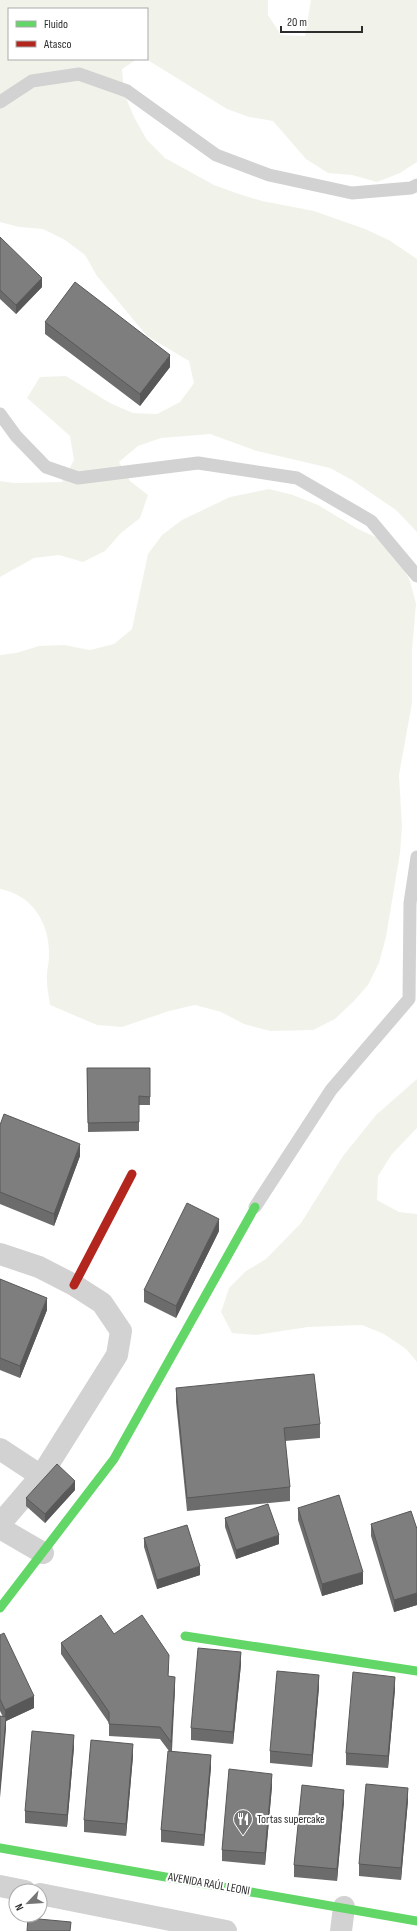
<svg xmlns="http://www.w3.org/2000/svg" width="417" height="1931" font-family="'Sofia Sans Condensed',sans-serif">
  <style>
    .green { fill: #f1f3eb }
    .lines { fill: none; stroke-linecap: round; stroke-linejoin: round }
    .lane { stroke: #d2d2d2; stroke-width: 13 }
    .street { stroke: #d2d2d2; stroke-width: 22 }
    .fast { stroke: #63d668; stroke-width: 9 }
    .jam { stroke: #b3261e; stroke-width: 9 }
    .wall { fill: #6c6c6c }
    .shaded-wall { fill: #585858 }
    .building { fill: #7e7e7e; stroke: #585858 }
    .labels { text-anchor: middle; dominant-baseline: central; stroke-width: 4; stroke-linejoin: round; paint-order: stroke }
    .poi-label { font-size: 12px; fill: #2d2d2d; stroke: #fff; text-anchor: start }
    .street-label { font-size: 12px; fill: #2d2d2d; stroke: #fff }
  </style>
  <rect width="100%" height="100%" fill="#fff"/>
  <path class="green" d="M0,0H268V15L281,35L305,36L311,0H417V162L400,173L377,182L352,175L328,173L306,159L273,121L249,117L227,109L146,59L147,9H9V59H137L122,69L124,93L134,117L147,140L165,158L214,185L239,194L262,201L314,211L365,229L389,240L417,259V532L396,510L352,480L330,468L257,451L210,434L161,438L138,446L119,462L130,481L148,495L140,518L121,533L105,551L83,562L59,555L34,558L0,577V481L14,483L62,482L74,460L70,436L27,398L40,377L66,376L110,403L133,413L157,414L180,402L194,383L189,361L147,336L97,276L85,255L65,240L43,229L19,227L0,222Z
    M269,489L293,495L318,505L358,529L382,540L398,558L410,581L416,604L412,650V703L399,775L402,827L400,853L386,937L379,963L368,985L353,1002L335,1019L313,1030L270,1031L244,1024L221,1012L195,1005L169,1011L122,1027L97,1025L50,1005C49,997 47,989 47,981C46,972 49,964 49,956C50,924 33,895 0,889V655L16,653L39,646L64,645L90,650L114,644L132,629L148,554L162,535L182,520L230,497Z
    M417,1079V1128L392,1154L378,1176L377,1200L399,1212L417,1214V1362L406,1349L384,1334L362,1325L308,1327L256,1335L232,1333L221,1312L229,1288L246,1271L266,1259L301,1223L343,1156L376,1115Z"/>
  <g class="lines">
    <path class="lane" d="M0,102L32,81L79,74L127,91L216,155L269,175L352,193L411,188L417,185
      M0,414L16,436L46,467L78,478L198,463L297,478L371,521L417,576
      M255,1207L331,1090L409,999L410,903L417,857"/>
    <path class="street" d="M0,1254L39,1267L74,1285L102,1303L121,1331L117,1355L41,1476L0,1524
      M0,1449L41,1476
      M0,1528L43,1553
      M0,1886L25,1891
      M40,1894L226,1931
      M341,1931L344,1907"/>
    <path class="fast" d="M0,1608L114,1459L255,1207
      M185,1636L417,1671
      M0,1848L417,1921"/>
    <path class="jam" d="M74,1285L132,1174"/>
  </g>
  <path class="wall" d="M0,237L42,287L16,314L0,299Z
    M45,322L170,367L140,406L45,334Z
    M87,1068H150V1105H139V1131L88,1132Z
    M0,1125L80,1156L54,1226L0,1204Z
    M219,1231L176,1318L144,1302V1290Z
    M0,1279L47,1310L20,1378L0,1370Z
    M176,1388L320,1424V1438L285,1441L290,1487V1501L187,1511L176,1402Z
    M75,1490L45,1523L26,1506V1498Z
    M298,1508L363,1584L322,1596L298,1520Z
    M225,1518L279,1544L236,1559L225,1527Z
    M371,1524L417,1529V1605L394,1612L371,1536Z
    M144,1538L200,1575L157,1589L144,1547Z
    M114,1634L169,1667L168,1676L175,1688L172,1751L211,1767L204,1846L161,1842V1830L169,1751L160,1739L109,1736V1723L61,1654V1643Z
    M0,1635L34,1708L6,1721V1729L3,1717L0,1711Z
    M241,1664L233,1744L191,1740V1728Z
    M319,1687L312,1767L270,1763V1751Z
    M395,1689L388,1768L346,1765V1753Z
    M74,1747L67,1827L25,1823V1811Z
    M133,1756L126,1836L84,1832V1820Z
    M272,1786L265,1865L222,1861V1850Z
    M408,1800L401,1880L359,1876V1864Z
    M344,1801L337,1881L294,1877V1865Z"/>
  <path class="shaded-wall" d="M42,278V287L16,314V305Z
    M170,355V367L140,406V394Z
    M80,1144V1156L54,1226V1214Z
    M219,1219V1231L176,1318V1306Z
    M47,1298V1310L20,1378V1366Z
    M75,1481V1490L45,1523V1514Z
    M279,1535V1544L236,1559V1550Z
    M200,1566V1575L157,1589V1580Z
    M363,1572V1584L322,1596V1584Z
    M417,1593V1605L394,1612V1600Z
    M241,1652V1664L233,1744V1732Z
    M319,1675V1687L312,1767V1755Z
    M175,1677V1688L171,1754V1742Z
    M395,1677V1689L388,1768V1756Z
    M34,1696V1708L6,1721V1729L0,1798V1786L5,1722V1710Z
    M74,1735V1747L67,1827V1815Z
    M133,1744V1756L126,1836V1824Z
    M211,1755V1767L204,1846V1835Z
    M272,1774V1786L265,1865V1853Z
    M408,1788V1800L401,1880V1868Z
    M344,1790V1801L337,1881V1869Z"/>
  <path class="building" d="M0,237L42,278L16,305L0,290Z
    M75,282L170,355L140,394L45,322Z
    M87,1068H150V1097L139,1096V1122L88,1123Z
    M4,1114L80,1144L54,1214L0,1192V1125Z
    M187,1203L219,1219L176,1306L144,1290Z
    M0,1279L47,1298L20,1366L0,1358Z
    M314,1374L320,1424L284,1428L290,1487L187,1498L176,1388Z
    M57,1464L75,1481L45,1514L26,1498Z
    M339,1495L363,1572L322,1584L298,1508Z
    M268,1504L279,1535L236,1550L225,1518Z
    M411,1511L417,1529V1593L394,1600L371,1524Z
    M187,1525L200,1566L157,1580L144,1538Z
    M101,1615L114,1634L142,1615L169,1655L168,1676L175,1677L171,1742L160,1727L109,1724V1712L61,1643Z
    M4,1633L34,1696L5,1710L0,1699V1635Z
    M198,1648L241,1652L233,1732L191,1728Z
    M277,1671L319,1675L312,1755L270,1751Z
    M353,1672L395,1677L388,1756L346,1753Z
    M0,1716L6,1717L0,1786Z
    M32,1731L74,1735L67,1815L25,1811Z
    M91,1740L133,1744L126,1824L84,1820Z
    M168,1751L211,1755L204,1835L161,1830Z
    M229,1769L272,1774L265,1853L222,1850Z
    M366,1784L408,1788L401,1868L359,1864Z
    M302,1785L344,1790L337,1869L294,1865Z
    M28,1918L71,1922L70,1931H27Z"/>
  <defs>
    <symbol id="restaurant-pin" viewBox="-11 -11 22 30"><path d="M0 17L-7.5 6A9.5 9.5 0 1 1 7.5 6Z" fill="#767676" stroke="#fff"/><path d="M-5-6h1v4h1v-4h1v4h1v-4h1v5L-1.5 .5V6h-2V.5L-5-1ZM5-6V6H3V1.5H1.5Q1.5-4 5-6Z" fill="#fff"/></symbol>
  </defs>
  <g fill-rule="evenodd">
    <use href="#restaurant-pin" x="232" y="1808" width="22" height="30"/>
  </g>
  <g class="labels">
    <g class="poi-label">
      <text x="257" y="1819">Tortas supercake</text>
    </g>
    <g class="street-label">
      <text transform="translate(209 1884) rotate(10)">AVENIDA RAÚL LEONI</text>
    </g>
  </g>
  <rect x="8" y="8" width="140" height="52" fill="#ffffff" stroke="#ababab"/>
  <rect x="16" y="21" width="20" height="6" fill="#63d668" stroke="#ababab"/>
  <text x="44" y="28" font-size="12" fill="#2d2d2d">Fluido</text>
  <rect x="16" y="41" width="20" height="6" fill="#b3261e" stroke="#ababab"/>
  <text x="44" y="48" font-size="12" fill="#2d2d2d">Atasco</text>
  <g transform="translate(28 1903) rotate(245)"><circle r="19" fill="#ffffff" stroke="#ababab"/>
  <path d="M0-3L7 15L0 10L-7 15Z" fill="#767676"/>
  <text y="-6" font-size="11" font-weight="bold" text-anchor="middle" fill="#2d2d2d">N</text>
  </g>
  <path d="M281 26v6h81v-6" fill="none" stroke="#2d2d2d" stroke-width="2"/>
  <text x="287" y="26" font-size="12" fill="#2d2d2d" stroke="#ffffff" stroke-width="3" paint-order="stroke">20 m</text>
</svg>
